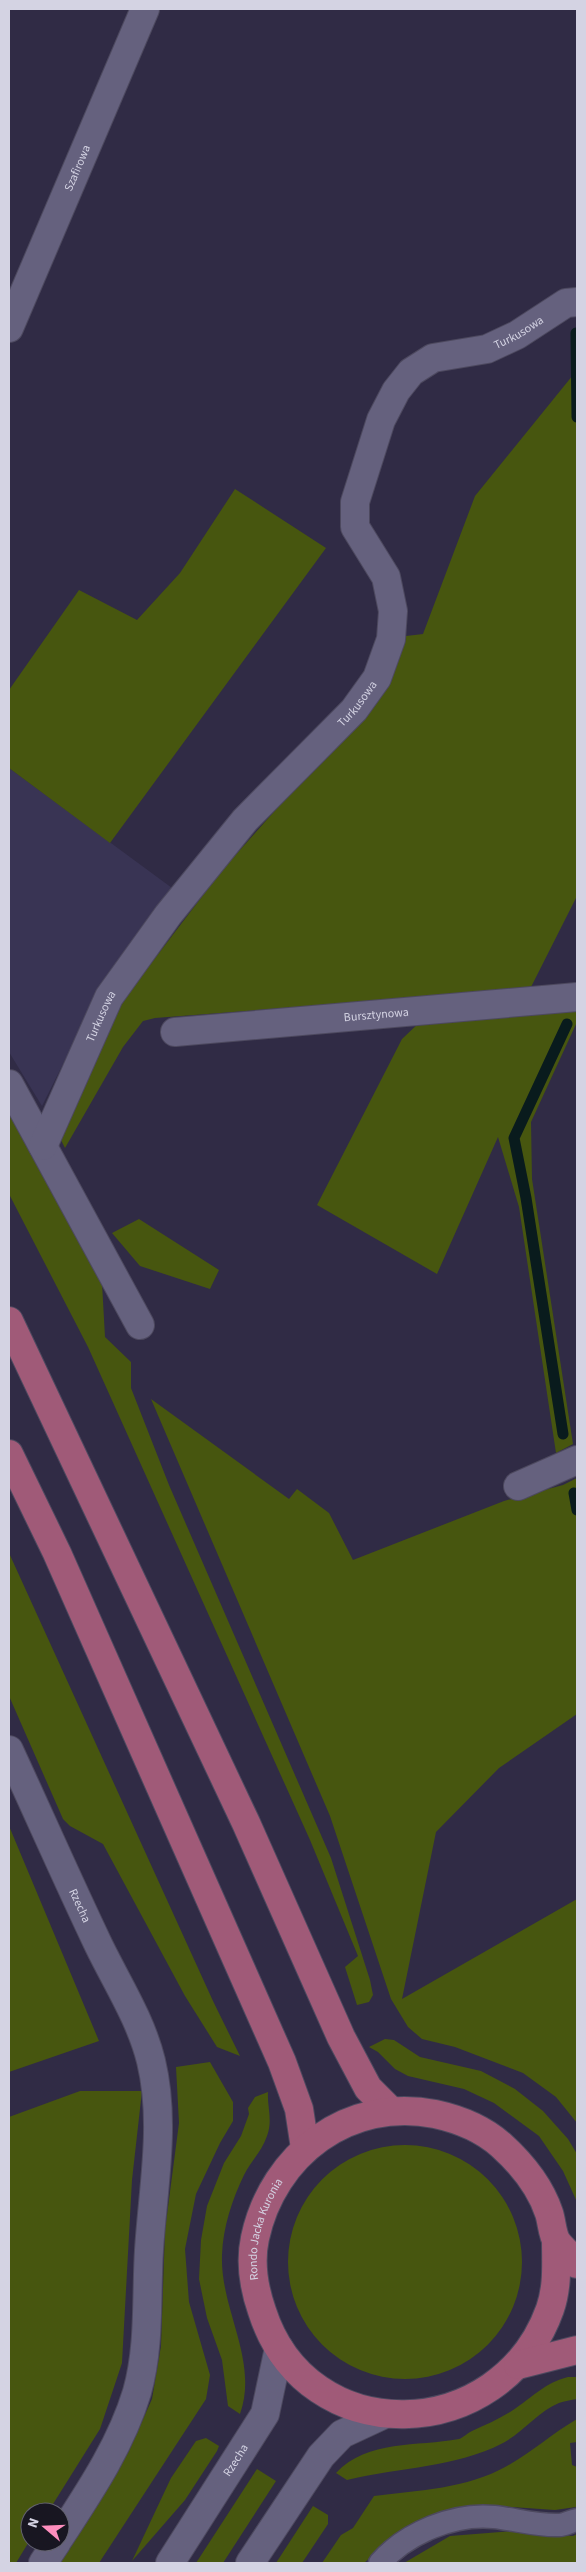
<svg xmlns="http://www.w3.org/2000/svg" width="586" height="2572" font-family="'Source Sans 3',sans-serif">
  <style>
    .built { fill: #393454 }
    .green { fill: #47560f }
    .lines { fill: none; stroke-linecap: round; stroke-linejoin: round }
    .stream { stroke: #091b1d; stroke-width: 11 }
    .lane-casing { stroke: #4d495f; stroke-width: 25 }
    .street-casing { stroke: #4d495f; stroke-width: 30 }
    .secondary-casing { stroke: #4d495f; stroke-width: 30 }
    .primary-casing { stroke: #4d495f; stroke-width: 30 }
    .lane { stroke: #65617e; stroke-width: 22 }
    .street { stroke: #65617e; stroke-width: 28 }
    .secondary { stroke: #65617e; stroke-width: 28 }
    .primary { stroke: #a05a78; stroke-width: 28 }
    .labels { text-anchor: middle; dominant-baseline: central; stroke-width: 5; stroke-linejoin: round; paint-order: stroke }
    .street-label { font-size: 12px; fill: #d4d3e3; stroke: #181621 }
  </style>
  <rect width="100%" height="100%" fill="#302b45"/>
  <path class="built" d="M9,768L172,888L85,1020L42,1106L9,1052Z"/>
  <path class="green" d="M573,375L577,407V896L530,989L155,1018L143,1021L123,1047L65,1148L56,1130L114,1012L223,869L375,698L406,636L423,634L475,496Z
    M235,489L326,548L110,843L9,768V690L79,590L137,620L180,573Z
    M556,1011L577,1012V1022L531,1122L532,1179L573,1444L556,1453L519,1207L498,1137L437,1274L317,1205L402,1039L422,1020Z
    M9,1108L102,1283L105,1337L131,1362V1388L169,1485L331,1858L370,1980L373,1995L369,2002L357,2005L345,1967L358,1956L310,1840L88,1347L9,1194Z
    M139,1219L219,1270L210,1289L140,1266L112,1233Z
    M151,1399L289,1499L297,1489L329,1513L353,1560L504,1501L563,1485L577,1478V1714L499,1768L436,1832L402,1999L577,1899V2123L556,2097L523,2073L455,2047L422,2039L408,2027L391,1999L330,1816Z
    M9,1553L213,2001L240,2056L217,2047L185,1996L103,1844L70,1826L63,1819L9,1696Z
    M9,1826L99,2041L9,2072Z
    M385,2039L394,2040L420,2057L481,2071L515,2089L543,2111L568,2139L577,2154V2202L563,2171L539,2136L494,2103L464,2089L408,2076L395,2069L378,2052L369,2047Z
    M210,2062L233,2102V2121L220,2143L196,2194L185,2249L189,2302L210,2375L206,2399L99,2563H57L128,2453L152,2399L161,2346L165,2230L179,2123L176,2067Z
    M80,2091H142L132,2180L122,2363L100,2429L48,2512H30V2540L16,2563H9V2117Z
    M268,2092C267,2107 273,2120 267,2136C262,2151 251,2161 244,2175C232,2200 223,2227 222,2255C220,2310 259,2360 240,2414L228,2406L222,2360L207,2318L199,2279L201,2240L207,2206L224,2163L241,2136L249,2114L248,2108L255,2097Z
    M288 2262a117 117 0 1 1 234 0a117 117 0 1 1-234 0Z
    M568,2377H577V2399C571,2400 564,2401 559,2403C539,2411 522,2433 503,2443C455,2468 399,2467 347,2480L336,2473C368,2439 417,2447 459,2439C463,2438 467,2433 472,2431C487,2424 502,2418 516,2408C535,2395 545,2383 568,2377Z
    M577,2419V2442L570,2443L572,2465L577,2467L576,2507L555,2510L495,2506L448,2512L401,2531L364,2563H322L341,2535L353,2528L374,2496C420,2490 466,2489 507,2466C532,2452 553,2433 577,2419Z
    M206,2438L219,2446L217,2451L185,2500L132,2561L171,2478L196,2441Z
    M257,2469L276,2481L223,2563H196Z
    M313,2506L328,2515V2524L302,2563H276Z
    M514,2531L573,2536L577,2534V2563H404L450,2536Z"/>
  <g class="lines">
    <path class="stream" d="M576,333L577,417
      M563,1434L526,1198L514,1138L567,1024
      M574,1493L577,1510"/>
    <defs>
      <path id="lane" d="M380,2563C406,2533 454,2513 494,2517C514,2519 538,2526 559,2525C565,2525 571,2521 577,2520"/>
      <g id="street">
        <path id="s1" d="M9,328L145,9"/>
        <path id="s2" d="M175,1032L577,997"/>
        <path d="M9,1084L140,1325"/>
        <path id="s3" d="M43,1146L109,997L168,915L245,820L354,710L377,678L391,639L393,611L386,577L355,527V502L381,420L396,391L411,372L433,358L487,349L517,335L566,303L577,302"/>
        <path d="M518,1486L577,1460"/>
        <path id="s4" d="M9,1750C39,1815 68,1881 99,1946C117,1983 141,2020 151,2061C166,2123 153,2187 149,2250C146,2298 150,2346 137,2392C121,2445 90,2491 60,2537"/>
        <path d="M43,2563L57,2542"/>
      </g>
      <g id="secondary">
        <path id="s5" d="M170,2563L265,2414L279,2348"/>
        <path d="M250,2563L321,2456L342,2434L385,2414"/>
      </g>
      <g id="primary">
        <path d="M9,1321L246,1823L341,2037L368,2088L391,2111"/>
        <path d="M9,1454L57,1553L282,2062L299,2109L305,2148"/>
        <path id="s6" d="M556,2240C556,2263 558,2286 550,2309C501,2446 307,2452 262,2311C254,2288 250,2261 255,2238C273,2154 349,2097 435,2114C458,2119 483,2129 501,2145C522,2164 540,2186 549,2213C552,2222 552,2234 557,2242C563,2250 571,2256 577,2264"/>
        <path d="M518,2365L577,2350"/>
      </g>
    </defs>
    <use href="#lane" class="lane-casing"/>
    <use href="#street" class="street-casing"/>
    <use href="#secondary" class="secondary-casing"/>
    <use href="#primary" class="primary-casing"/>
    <use href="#lane" class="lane"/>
    <use href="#street" class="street"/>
    <use href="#secondary" class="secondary"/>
    <use href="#primary" class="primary"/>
  </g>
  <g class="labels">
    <g class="street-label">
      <text stroke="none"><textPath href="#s1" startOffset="174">Szafirowa</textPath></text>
      <text stroke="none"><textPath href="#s3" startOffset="1028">Turkusowa</textPath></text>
      <text stroke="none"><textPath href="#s3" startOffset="548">Turkusowa</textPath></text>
      <text stroke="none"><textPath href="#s2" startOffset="202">Bursztynowa</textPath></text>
      <text stroke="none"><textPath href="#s3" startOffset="142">Turkusowa</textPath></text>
      <text stroke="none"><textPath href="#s4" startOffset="171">Rzecha</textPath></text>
      <text stroke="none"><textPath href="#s6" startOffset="535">Rondo Jacka Kuronia</textPath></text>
      <text stroke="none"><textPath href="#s5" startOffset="122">Rzecha</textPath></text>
    </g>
  </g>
  <rect width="586" height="2572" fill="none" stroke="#d4d3e3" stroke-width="20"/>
  <g transform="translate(45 2527) rotate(289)"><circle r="24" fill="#181621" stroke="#63626f"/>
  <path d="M0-4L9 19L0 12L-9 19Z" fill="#fe8ebe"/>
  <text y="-8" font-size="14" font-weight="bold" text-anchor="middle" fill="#d4d3e3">N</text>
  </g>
</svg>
